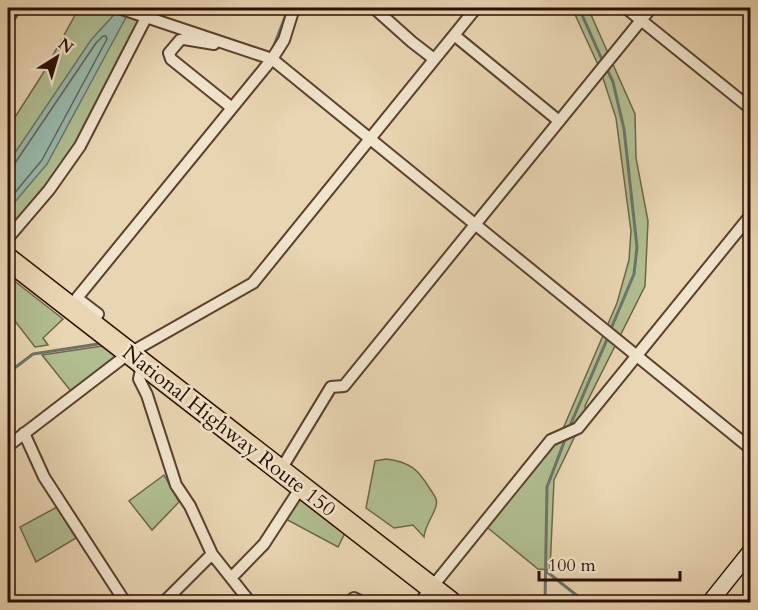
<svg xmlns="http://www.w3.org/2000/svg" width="758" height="610" font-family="Cardo,serif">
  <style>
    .green { fill: #b0be91; stroke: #6d6648; stroke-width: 1.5 }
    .water { fill: #97b9ac; stroke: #6b7567; stroke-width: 1.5 }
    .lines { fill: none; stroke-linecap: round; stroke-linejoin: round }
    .shore { stroke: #606456; stroke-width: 1.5 }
    .stream { stroke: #6b7567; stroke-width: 3 }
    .street-casing { stroke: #5a402c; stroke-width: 14 }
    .secondary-casing { stroke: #2a0e00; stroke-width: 18 }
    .highway-casing { stroke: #2a0e00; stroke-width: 24 }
    .street { stroke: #f0e4cc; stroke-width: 10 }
    .secondary { stroke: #f0e4cc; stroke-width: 15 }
    .highway { stroke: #e8d5b1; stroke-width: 21 }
    .labels { text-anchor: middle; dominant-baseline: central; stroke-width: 5; stroke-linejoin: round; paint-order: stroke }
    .street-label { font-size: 21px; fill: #2a0e00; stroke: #f0e4cc }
  </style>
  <rect width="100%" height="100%" fill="#e8d5b1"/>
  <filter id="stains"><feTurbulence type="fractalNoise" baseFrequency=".00333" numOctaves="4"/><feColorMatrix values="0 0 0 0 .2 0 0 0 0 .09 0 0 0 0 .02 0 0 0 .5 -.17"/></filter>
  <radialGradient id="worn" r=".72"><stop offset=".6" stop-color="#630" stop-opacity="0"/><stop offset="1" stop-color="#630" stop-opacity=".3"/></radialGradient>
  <path class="green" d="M79,8H150L62,173L8,247V128L42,75Z
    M572,8H588L635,114L636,158L648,221L645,286L585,406L586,413L554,480L550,570L538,569L483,524L562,431L617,303L629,260L631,231L616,118L600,69Z
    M8,276L63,319L43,338L48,345L35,347L8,312Z
    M102,346L120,360L74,395L42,355Z
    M386,459C410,462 418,469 430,489C434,495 438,499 436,506C433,517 425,525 424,537L413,525L394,528L366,508L375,461Z
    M164,475L179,502L152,530L129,501Z
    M297,493L345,533L338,547L282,517Z
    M57,507L76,538L36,562L20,527Z"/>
  <path class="water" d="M120,8H131L47,164L8,210V163L91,40Z"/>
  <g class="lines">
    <path class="shore" d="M8,166L15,163L96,43L103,36H106L107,39L42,160L8,201"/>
    <path class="stream" d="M579,8L603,62
      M273,48L287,12
      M606,67L613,82L624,129L637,247L634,274L610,331
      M8,373L33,354L98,344L100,342
      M569,428L608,337
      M546,571L585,602
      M545,602L547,487L566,437"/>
    <defs>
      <path id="street" d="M119,8L272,59L750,448
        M374,8L412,42L434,59
        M626,8L750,108
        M8,19L15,8
        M454,35L559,121
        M214,44L184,39L180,40L169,53L171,59L232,108
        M8,238L49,190L80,146L151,8
        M91,325L98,314L77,298L272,59L284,40L294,8
        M142,365L139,379L147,395L176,485L190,506L212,554L250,602
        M24,433L44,477L125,602
        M8,446L128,354L253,283L476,8
        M280,471L331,387L344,386L651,8
        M231,578L264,544L301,487
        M164,602L212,554
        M349,602L354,598L362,602
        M420,602L551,440L578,428L750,216"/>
      <path id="secondary" d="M710,602L750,552"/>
      <path id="highway" d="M8,259L450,602"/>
    </defs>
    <use href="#street" class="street-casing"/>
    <use href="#secondary" class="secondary-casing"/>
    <use href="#highway" class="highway-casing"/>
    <use href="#street" class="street"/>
    <use href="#secondary" class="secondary"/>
    <use href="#highway" class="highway"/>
  </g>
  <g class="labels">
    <g class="street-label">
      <text transform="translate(229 431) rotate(38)">National Highway Route 150</text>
    </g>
  </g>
  <rect width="758" height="610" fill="none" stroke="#e8d5b1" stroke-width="30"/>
  <rect x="9" y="9" width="740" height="592" fill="none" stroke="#2a0e00" stroke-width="3"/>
  <rect x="15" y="15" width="728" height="580" fill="none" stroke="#2a0e00" stroke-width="1.5"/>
  <g transform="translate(57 57) rotate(37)" stroke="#f0e4cc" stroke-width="4.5" paint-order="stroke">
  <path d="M0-4.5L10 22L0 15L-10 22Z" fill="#2a0e00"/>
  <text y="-9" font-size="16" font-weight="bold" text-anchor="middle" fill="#2a0e00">N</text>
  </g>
  <path d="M539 571v9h141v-9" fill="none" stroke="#2a0e00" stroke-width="3"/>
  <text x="548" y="571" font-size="18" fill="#2a0e00" stroke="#f0e4cc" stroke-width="4.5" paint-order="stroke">100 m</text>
  <rect width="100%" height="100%" filter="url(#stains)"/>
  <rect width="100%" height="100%" fill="url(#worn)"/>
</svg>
